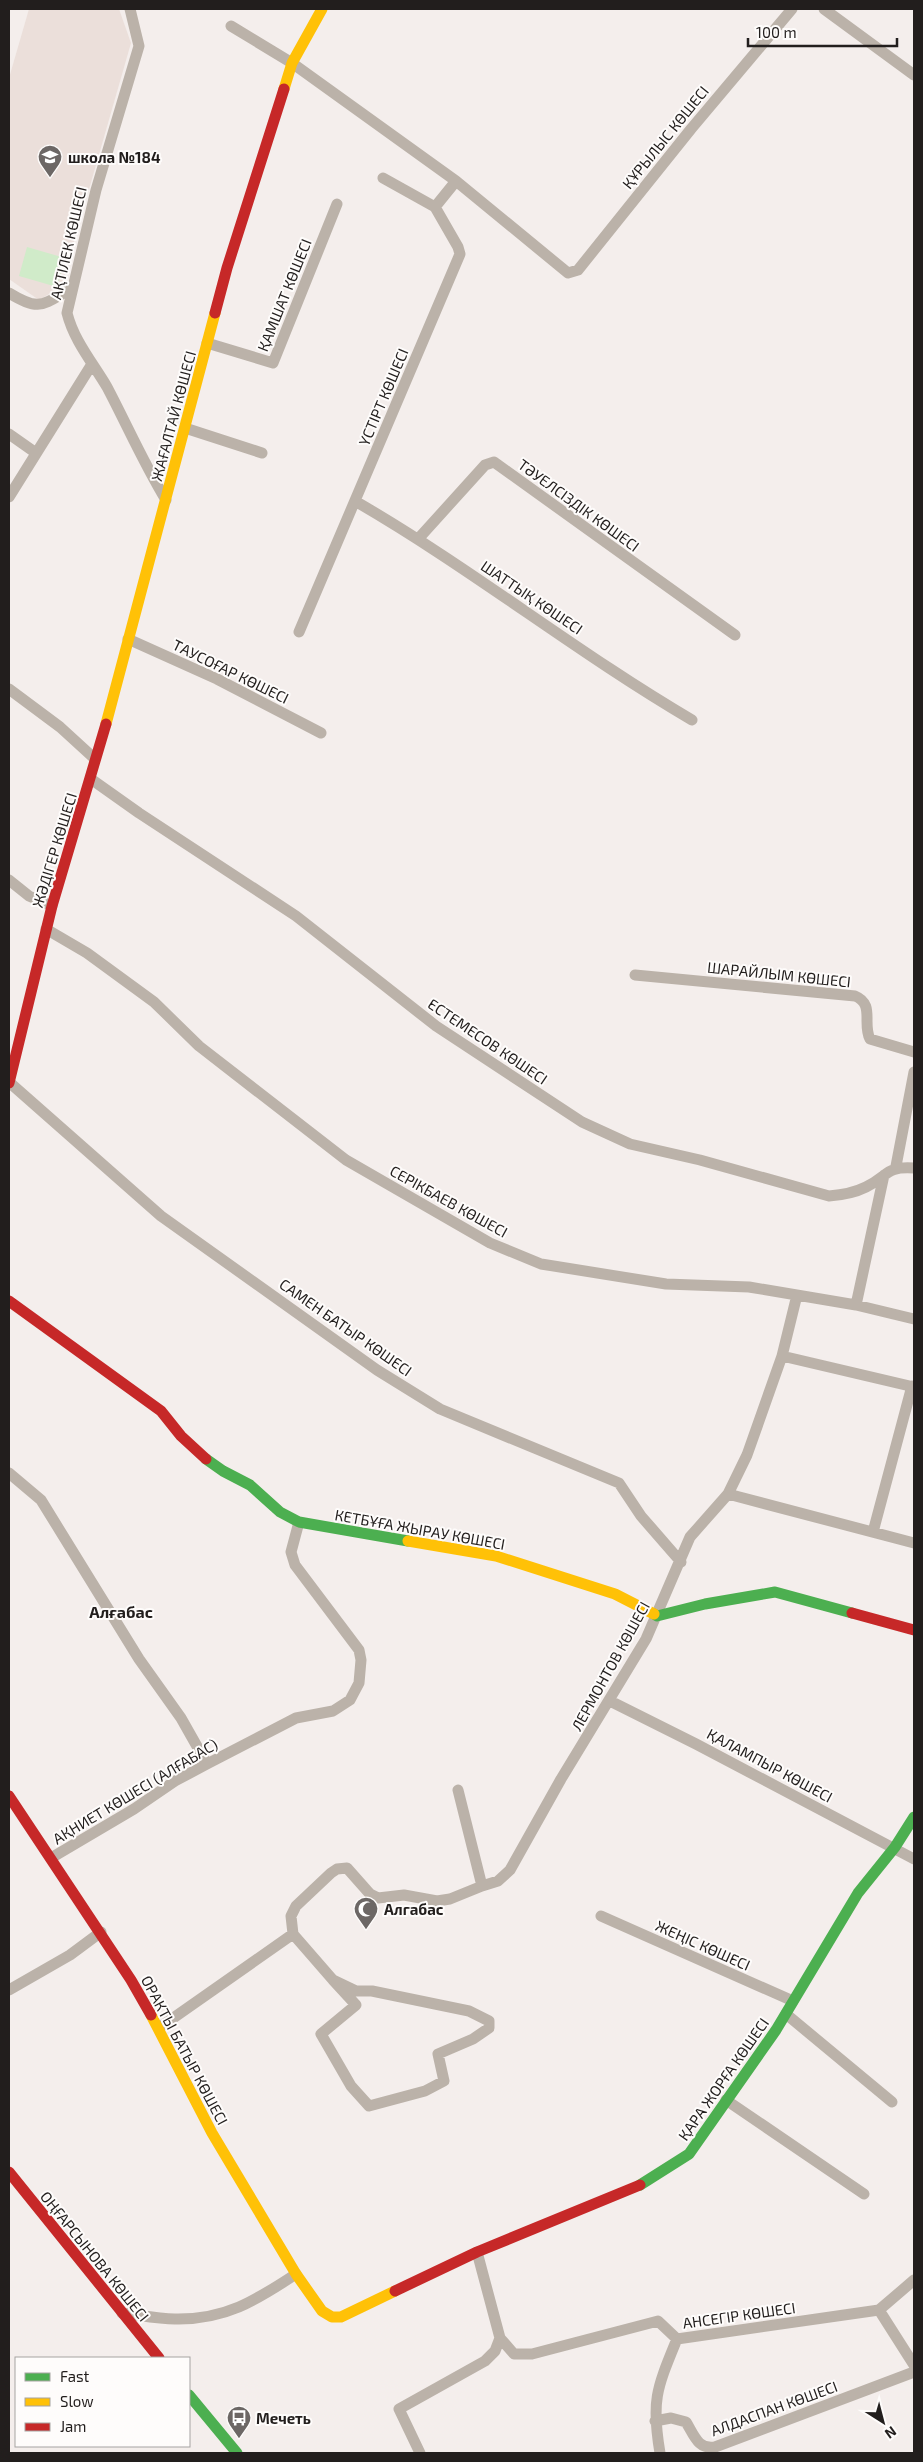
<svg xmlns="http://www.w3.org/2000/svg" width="923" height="2462" font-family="'Exo 2',sans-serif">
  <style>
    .built { fill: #ebdfda }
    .pitch { fill: #d0ebc9 }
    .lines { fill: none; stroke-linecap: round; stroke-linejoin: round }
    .street { stroke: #bbb2a9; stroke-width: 11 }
    .fast { stroke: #4caf50; stroke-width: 11 }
    .slow { stroke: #ffc107; stroke-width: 11 }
    .jam { stroke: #c62828; stroke-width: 11 }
    .labels { text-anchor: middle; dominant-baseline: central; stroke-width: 4; stroke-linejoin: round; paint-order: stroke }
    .street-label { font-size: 15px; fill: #221e1d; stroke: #fefcfb }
    .poi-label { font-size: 15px; font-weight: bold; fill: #221e1d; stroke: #fefcfb; text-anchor: start }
    .neighbourhood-label { font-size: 16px; font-weight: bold; fill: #221e1d; stroke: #fefcfb }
  </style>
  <rect width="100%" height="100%" fill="#f4eeec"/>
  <path class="built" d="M29,9H119L131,43L61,287L39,300L9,279V78Z"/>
  <path class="pitch" d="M27,247L65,258L57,287L19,276Z"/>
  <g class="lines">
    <path class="street" d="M130,9L139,46L96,190L67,313C74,341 93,363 107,387C127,425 144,464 166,500
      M824,9L914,75
      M231,26L292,63L456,181L568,273L578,270L691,129L792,9
      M383,178L435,207
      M9,293C40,312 42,305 72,288
      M207,343L273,363L337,204
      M185,428L262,453
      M9,434L36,453
      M9,497L92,364
      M355,501C471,568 576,652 692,720
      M419,538L485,465L494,462L735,635
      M299,632L460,254L458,247L435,207L456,181
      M128,639L217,679L321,733
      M9,689L60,727L95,759
      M91,779L139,813L296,916L436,1026L582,1122L630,1144L700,1160L829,1196C842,1195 854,1193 866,1187C889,1176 885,1166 914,1168
      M9,880L29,896L52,906
      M46,929L87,953L154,1002L199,1046L346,1160L490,1243L541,1264L666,1284L749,1287L856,1305L914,1319
      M635,975L855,996C875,1004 862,1024 870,1039L914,1052
      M9,1082L161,1216L377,1370L440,1409L619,1483L641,1516L681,1562
      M896,1166L914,1072
      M856,1305L884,1175
      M782,1356L914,1387
      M9,1473L41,1500L139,1659L181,1718L207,1764
      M728,1494L914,1543
      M873,1532L912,1386
      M610,1701L696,1744L914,1859
      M458,1790L482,1886L498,1881L510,1870L561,1779L646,1639L690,1537L728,1494L747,1455L782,1356L797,1295
      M51,1858L134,1809L175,1781L207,1764L296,1718L333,1711L350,1700L359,1683L361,1660L359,1650L295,1565L291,1552L299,1522
      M601,1916L793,2001
      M333,1980L356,2005L321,2034L351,2086L369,2106L425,2091L444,2081L438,2054L473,2039L489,2028V2021L469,2011L372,1991H356L333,1980L293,1934L291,1916L296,1906L331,1873L337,1869L347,1868L370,1894L378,1898L404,1895L437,1901L450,1899L482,1886
      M9,1990L70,1955L101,1932
      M786,2014L892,2102
      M159,2028L293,1934
      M726,2100L864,2194
      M477,2252L500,2338L514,2354H532L658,2321L677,2339
      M879,2310L914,2365
      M879,2310L914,2280
      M122,2313C139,2315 158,2319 175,2319C225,2320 255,2301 296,2274
      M677,2339L879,2310
      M655,2421L671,2418L686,2422C694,2435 698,2450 715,2447L914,2372
      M420,2453L399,2409L485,2361L495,2351L500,2338
      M660,2453C651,2400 657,2388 677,2339"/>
    <path class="fast" d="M206,1459L223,1471L250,1485L280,1512L299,1522L408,1541
      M654,1614L657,1616L705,1604L775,1592L852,1613
      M640,2185L689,2154L776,2030L858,1893L895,1847L914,1817
      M189,2395L237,2453"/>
    <path class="slow" d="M284,89L292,63L322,9
      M106,724L215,313
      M408,1541L496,1556L615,1594L654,1614
      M151,2015L212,2133L296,2274L322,2311L332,2317H341L395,2291"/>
    <path class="jam" d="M215,313L227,268L284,89
      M9,1083L52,906L106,724
      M9,1301L161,1411L181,1436L206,1459
      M852,1613L914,1630
      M9,1796L131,1980L151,2015
      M9,2172L159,2358
      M395,2291L477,2252L640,2185"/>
  </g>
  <defs>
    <symbol id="school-pin" viewBox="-11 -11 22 30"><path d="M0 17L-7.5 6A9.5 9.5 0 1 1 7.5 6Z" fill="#6c6765" stroke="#fefcfb"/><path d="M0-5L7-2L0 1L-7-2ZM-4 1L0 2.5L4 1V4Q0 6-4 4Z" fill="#fff"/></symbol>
    <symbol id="mosque-pin" viewBox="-11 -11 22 30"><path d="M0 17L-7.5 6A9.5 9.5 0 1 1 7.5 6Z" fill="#6c6765" stroke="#fefcfb"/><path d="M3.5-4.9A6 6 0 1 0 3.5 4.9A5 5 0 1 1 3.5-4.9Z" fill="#fff"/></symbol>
    <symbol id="bus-pin" viewBox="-11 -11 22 30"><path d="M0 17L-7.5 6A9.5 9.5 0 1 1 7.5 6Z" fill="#6c6765" stroke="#fefcfb"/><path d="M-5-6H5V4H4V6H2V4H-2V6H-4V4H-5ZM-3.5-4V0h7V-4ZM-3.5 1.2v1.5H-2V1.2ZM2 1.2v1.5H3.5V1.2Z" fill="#fff"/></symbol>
  </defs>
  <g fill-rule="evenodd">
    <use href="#school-pin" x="36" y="143" width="28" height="38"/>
    <use href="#mosque-pin" x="352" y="1895" width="28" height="38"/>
    <use href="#bus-pin" x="225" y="2404" width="28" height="38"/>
  </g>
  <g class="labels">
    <g class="street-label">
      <text transform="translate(665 137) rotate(-51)">ҚҰРЫЛЫС КӨШЕСІ</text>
      <text transform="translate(68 243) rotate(-77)">АҚТІЛЕК КӨШЕСІ</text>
      <text transform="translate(284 295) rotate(-68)">ҚАМШАТ КӨШЕСІ</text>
      <text transform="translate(383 397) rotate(-67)">ҮСТІРТ КӨШЕСІ</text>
      <text transform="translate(173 416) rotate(-75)">ЖАҒАЛТАЙ КӨШЕСІ</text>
      <text transform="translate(579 505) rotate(36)">ТӘУЕЛСІЗДІК КӨШЕСІ</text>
      <text transform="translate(532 597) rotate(34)">ШАТТЫҚ КӨШЕСІ</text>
      <text transform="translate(231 671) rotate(26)">ТАУCОҒАР КӨШЕСІ</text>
      <text transform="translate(54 850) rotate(-73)">ЖӘДІГЕР КӨШЕСІ</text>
      <text transform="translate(779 974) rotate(6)">ШАРАЙЛЫМ КӨШЕСІ</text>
      <text transform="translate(488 1041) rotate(34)">ЕСТЕМЕСОВ КӨШЕСІ</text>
      <text transform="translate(449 1201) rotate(29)">СЕРІКБАЕВ КӨШЕСІ</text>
      <text transform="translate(346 1327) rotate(35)">САМЕН БАТЫР КӨШЕСІ</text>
      <text transform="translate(420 1529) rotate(10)">КЕТБҰҒА ЖЫРАУ КӨШЕСІ</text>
      <text transform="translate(610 1666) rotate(-61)">ЛЕРМОНТОВ КӨШЕСІ</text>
      <text transform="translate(770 1765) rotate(28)">ҚАЛАМПЫР КӨШЕСІ</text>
      <text transform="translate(135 1791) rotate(-31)">АҚНИЕТ КӨШЕСІ (АЛҒАБАС)</text>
      <text transform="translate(703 1945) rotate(24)">ЖЕҢІС КӨШЕСІ</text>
      <text transform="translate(185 2050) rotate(62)">ОРАКТЫ БАТЫР КӨШЕСІ</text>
      <text transform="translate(723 2079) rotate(-55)">ҚАРА ЖОРҒА КӨШЕСІ</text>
      <text transform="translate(95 2256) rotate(51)">ОҢҒАРСЫНОВА КӨШЕСІ</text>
      <text transform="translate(739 2315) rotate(-8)">АНСЕГІР КӨШЕСІ</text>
      <text transform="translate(774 2408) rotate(-20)">АЛДАСПАН КӨШЕСІ</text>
    </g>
    <g class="poi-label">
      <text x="68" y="157">школа №184</text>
      <text x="384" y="1909">Алгабас</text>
      <text x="256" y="2418">Мечеть</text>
    </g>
    <g class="neighbourhood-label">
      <text x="121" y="1611">Алғабас</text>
    </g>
  </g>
  <rect width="923" height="2462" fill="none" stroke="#221e1d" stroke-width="20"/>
  <rect x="15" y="2357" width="175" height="90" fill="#fefcfb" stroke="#a6a3a2"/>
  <rect x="25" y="2373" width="25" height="8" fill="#4caf50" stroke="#a6a3a2"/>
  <text x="60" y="2382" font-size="15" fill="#221e1d">Fast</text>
  <rect x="25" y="2398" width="25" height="8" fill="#ffc107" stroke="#a6a3a2"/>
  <text x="60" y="2407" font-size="15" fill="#221e1d">Slow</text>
  <rect x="25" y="2423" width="25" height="8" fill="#c62828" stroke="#a6a3a2"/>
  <text x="60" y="2432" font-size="15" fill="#221e1d">Jam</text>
  <g transform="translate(883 2422) rotate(144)" stroke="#fefcfb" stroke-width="4" paint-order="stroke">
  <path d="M0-4L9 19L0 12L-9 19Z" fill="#221e1d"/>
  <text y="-8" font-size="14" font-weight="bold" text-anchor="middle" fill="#221e1d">N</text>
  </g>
  <path d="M748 38v8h149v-8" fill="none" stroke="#221e1d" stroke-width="2.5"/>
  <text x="756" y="38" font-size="15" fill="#221e1d" stroke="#fefcfb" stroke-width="4" paint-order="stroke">100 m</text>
</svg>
